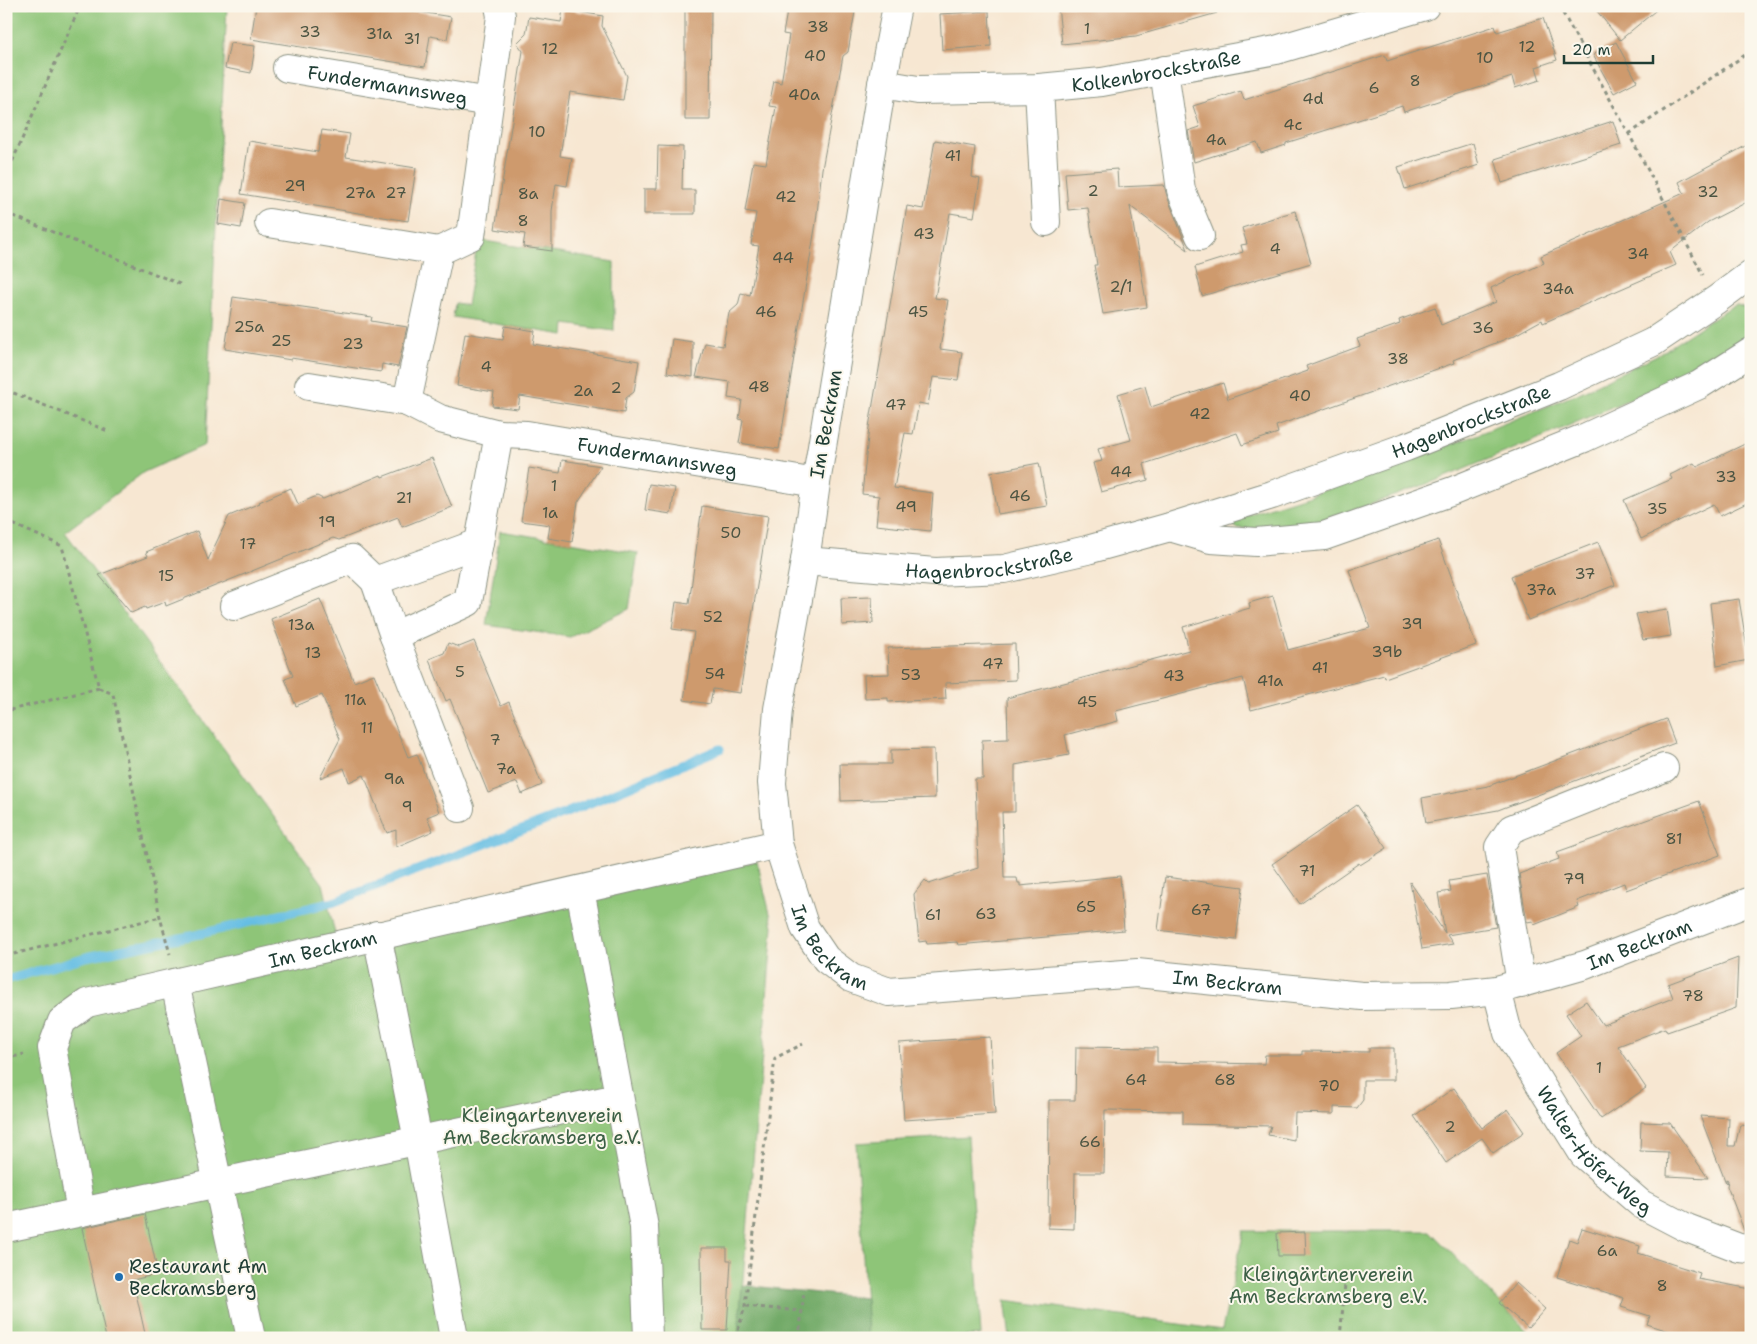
<svg xmlns="http://www.w3.org/2000/svg" width="1757" height="1344" font-family="'Shantell Sans',sans-serif">
  <style>
    .green { fill: #8ec578; stroke: #568156 }
    .forest { fill: #72aa68; stroke: #48744e }
    .lines { fill: none; stroke-linecap: round; stroke-linejoin: round }
    .stream { stroke: #65bee3; stroke-width: 9 }
    .building { fill: #ce9a6d }
    .minor-casing { stroke: #8b9283; stroke-width: 30 }
    .path { stroke: #8b9283; stroke-width: 3; stroke-dasharray: 4 4; stroke-linecap: butt }
    .minor { stroke: #fff; stroke-width: 28 }
    .poi-dot { fill: #1f6fb2; stroke: #fbf7ec; stroke-width: 2 }
    .labels { text-anchor: middle; dominant-baseline: central; stroke-width: 4; stroke-linejoin: round; paint-order: stroke }
    .number-label { font-size: 16px; fill: #4b5442 }
    .street-label { font-size: 19px; fill: #1f3d34; stroke: #fbf7ec }
    .park-label { font-size: 19px; fill: #3b5f45; stroke: #fbf7ec }
    .poi-label { font-size: 19px; fill: #1f3d34; stroke: #fbf7ec; text-anchor: start }
  </style>
  <rect width="100%" height="100%" fill="#fbf7ec"/>
  <filter id="ink" filterUnits="userSpaceOnUse"><feTurbulence type="fractalNoise" baseFrequency=".02" numOctaves="2"/><feDisplacementMap in="SourceGraphic" scale="10" xChannelSelector="R" yChannelSelector="G"/><feConvolveMatrix kernelMatrix="1 2 1 2 8 2 1 2 1" color-interpolation-filters="sRGB"/></filter>
  <filter id="wash" filterUnits="userSpaceOnUse"><feTurbulence type="fractalNoise" baseFrequency=".0096" numOctaves="4" result="noise"/><feDisplacementMap in="SourceGraphic" scale="20" xChannelSelector="R" yChannelSelector="G"/><feGaussianBlur stdDeviation="1.12" result="paint"/><feColorMatrix in="noise" values="0 0 0 0 0 0 0 0 0 0 0 0 0 0 0 0 0 1.4 0 .05"/><feComposite in="paint" operator="in"/></filter>
  <g filter="url(#wash)">
    <rect width="100%" height="100%" fill="#f7e7d2"/>
    <path class="green" d="M6,6H227L205,445L144,472L65,532L323,884L340,954L757,861L773,926L738,1338H6Z
      M478,240L614,262V331L565,324L564,335L453,317L455,303L467,305Z
      M1737,305L1751,310V341L1678,378L1538,439L1435,481L1366,506L1311,523L1269,529L1237,528L1234,526L1233,522L1237,518L1332,488L1466,439L1577,394L1661,353L1729,308Z
      M500,531L638,553L629,609L570,637L486,625Z
      M968,1136L981,1335L941,1338H868L856,1143Z
      M1244,1231H1430L1534,1338H1010L1005,1300L1222,1330Z"/>
    <path class="forest" d="M742,1285L866,1298L868,1338H738Z"/>
    <g class="lines">
      <path class="stream" d="M6,980L86,957L200,934L334,902L561,815L720,749"/>
    </g>
    <g id="blocks">
      <path class="building" d="M256,6H382L451,17L447,39L430,36L425,67L251,39Z
        M685,6H711L710,120H685Z
        M788,6H856L848,52L843,56L822,169L816,222L779,449L739,443L743,420L739,419L742,400L728,398L730,382L696,377L705,343L723,346L729,313L738,305L741,293L750,295L759,246L751,245L756,213L745,211L753,162L766,164L776,107L769,106L774,81L781,83L789,35L783,34Z
        M1058,6H1216L1217,13L1136,36L1062,44Z
        M1593,6H1661L1620,40Z
        M563,9L603,16L602,26L627,76L623,100L570,92L560,156L572,158L567,186L556,184L552,211V251L523,247L525,234L495,229L523,51L517,43L526,34L529,17L561,22Z
        M989,11L991,46L942,50L940,14Z
        M1543,18L1557,60L1536,67L1540,80L1515,88L1512,77L1404,112L1402,106L1286,143V145L1261,153L1257,142L1194,162L1188,131L1200,127L1193,106L1241,91L1244,100L1385,55L1387,61L1495,26L1497,32Z
        M1616,42L1637,81L1614,93L1593,55Z
        M230,43L255,46L251,73L225,68Z
        M1613,121L1621,145L1502,183L1495,159Z
        M322,130L350,134L346,157L416,168L408,221L241,194L249,141L318,152Z
        M935,140L975,147L972,177L980,179L974,217L950,213L935,298L948,300L940,349L962,352L958,380L933,377L928,405L919,403L913,434L905,433L894,488L933,493L930,531L876,525L879,496L862,494L869,427L907,206L923,209Z
        M1473,143L1479,165L1405,189L1398,167Z
        M1751,143V200L1708,222L1670,252L1676,265L1543,323L1542,320L1513,336L1453,360L1454,363L1276,426L1278,433L1242,445L1237,433L1144,464L1148,480L1101,492L1093,463L1102,461L1098,449L1131,440L1118,394L1145,386L1151,407L1223,383L1228,399L1308,371L1306,366L1360,346L1357,339L1400,324L1399,320L1435,307L1441,325L1496,302L1491,288L1544,263L1541,256L1684,193L1679,182Z
        M658,146L683,147L682,190H695V214H644V189H657Z
        M1117,169L1118,187L1164,185L1167,196L1188,250L1130,206L1147,307L1103,314L1094,265H1097L1088,208L1068,210L1065,173Z
        M221,199L245,203L241,228L218,224Z
        M1295,211L1311,263L1202,296L1195,267L1243,252L1241,245L1247,244L1242,228Z
        M233,297L372,317L371,321L407,327L398,367L382,364L381,372L291,358V360L225,349Z
        M505,326L535,331L533,344L639,361L634,392L626,398L624,413L520,396L518,409L492,406L494,392L457,386L465,333L503,339Z
        M672,339L693,342V377L667,373Z
        M1751,441V501L1720,516L1714,504L1641,539L1624,500L1672,479L1670,475L1694,463L1697,467Z
        M432,458L452,507L402,527L398,517L339,540L333,538L166,606L165,602L146,609L145,607L131,613L99,575L148,556L146,552L197,531L208,560L229,516L260,503L259,502L291,488L298,504L317,496L323,499L381,475L382,477Z
        M562,460L601,466L578,502L572,542L548,538L550,525L521,521L529,468L560,473Z
        M1039,463L1047,506L998,514L991,472Z
        M649,484L675,488L671,514L645,510Z
        M702,506L768,516L740,693L713,689L710,704L684,700L694,632L672,629L676,602L689,604Z
        M1438,540L1476,645L1385,678L1384,675L1251,710L1243,678L1116,711L1118,721L1065,735L1069,755L1015,765V812H1002L1004,878H1017L1018,883H1020V886L1120,876L1124,930L958,945L957,942L927,944L926,941L919,942L914,894L925,880L929,884L978,868L975,779H983L982,740L1008,739L1007,698L1189,650L1183,627L1250,608L1249,603L1273,596L1288,650L1370,628L1349,570Z
        M1598,542L1615,585L1528,620L1511,576Z
        M872,597L873,623L842,625L841,598Z
        M320,599L354,682L374,674L408,757L417,754L439,812L427,817L433,831L396,847V830L387,833L364,775L349,782L344,768L320,778L340,739L322,695L296,706L285,679L293,676L271,619Z
        M1739,599L1749,660L1717,666L1710,603Z
        M1667,609L1671,636L1643,640L1636,614Z
        M474,641L501,706L509,702L542,785L522,794L517,782L488,793L450,699L446,701L429,659L444,653L448,643L459,647Z
        M1015,644L1016,680L945,683L946,699L888,702V698L865,699L864,675L889,674L888,648Z
        M1666,719L1675,743L1498,810L1426,823L1422,798L1488,786Z
        M934,749L935,798L841,801L840,764H891V750Z
        M1699,801L1720,855L1626,890L1624,883L1577,901L1579,907L1534,925L1533,921L1527,922L1519,874L1559,859L1557,852Z
        M1357,805L1387,848L1360,865L1359,863L1300,904L1272,864Z
        M1487,875L1496,927L1447,935L1453,944L1422,949L1410,882L1445,933L1438,893L1451,891L1449,881Z
        M1165,877L1243,887L1236,940L1158,930Z
        M1738,958L1736,1008L1667,1032L1665,1028L1618,1046L1646,1088L1601,1119L1556,1053L1581,1036L1566,1014L1586,1001L1603,1025L1673,998L1668,984Z
        M990,1037L995,1114L904,1120L899,1043Z
        M1076,1047L1157,1048V1062L1264,1064L1265,1055H1302V1051L1369,1052V1048H1394V1080H1363V1100L1357,1108L1334,1107V1114L1295,1113L1294,1140L1268,1135L1271,1126L1183,1124V1111L1105,1110L1104,1173H1075L1074,1229L1048,1228L1049,1100H1075Z
        M1454,1088L1482,1128L1508,1109L1524,1132L1493,1153L1482,1138L1446,1163L1414,1116Z
        M1700,1116L1729,1118L1728,1146H1735L1740,1125L1751,1126V1233H1745L1727,1186L1728,1180L1726,1179V1183Z
        M1641,1122L1670,1123L1708,1178L1667,1176L1668,1152L1640,1151Z
        M145,1214L158,1274L133,1280L146,1338H106L82,1228Z
        M1582,1228L1640,1246L1638,1253L1700,1273L1698,1279L1751,1289V1338H1690L1647,1324L1650,1316L1621,1307L1624,1298L1557,1277L1569,1239L1577,1242Z
        M1305,1232L1306,1256H1278L1277,1233Z
        M701,1248H727V1260H731L727,1330H702Z
        M1516,1283L1545,1309L1528,1328L1499,1303Z"/>
    </g>
  </g>
  <g filter="url(#ink)">
    <use href="#blocks" fill-opacity="0" stroke="#8b9283" stroke-width="1"/>
    <g class="lines">
      <defs>
        <g id="minor">
          <path id="s1" d="M499,6L501,16L471,236L439,251L407,402L440,419L499,434L527,435L816,483"/>
          <path id="s2" d="M897,6L882,84L816,483L805,561L778,709L772,783L778,844L805,928L826,959L851,978L889,992L1137,973L1362,996L1451,995L1497,990L1585,965L1751,901"/>
          <path id="s3" d="M287,68L489,102"/>
          <path d="M1164,70L1181,190L1200,236"/>
          <path id="s4" d="M882,84L918,90L1039,88L1102,82L1276,50L1425,6"/>
          <path d="M1039,88L1046,222"/>
          <path d="M269,223L439,251"/>
          <path d="M309,386L407,402"/>
          <path d="M1170,527L1211,539L1256,542L1324,536L1453,491L1584,438L1699,385L1751,352"/>
          <path id="s5" d="M805,561L935,572L1004,569L1087,550L1170,527L1272,495L1406,447L1559,386L1653,342L1716,300L1751,274"/>
          <path d="M375,581L394,636"/>
          <path d="M234,606L352,559L375,581L479,543"/>
          <path d="M460,808L394,636L468,602L499,434"/>
          <path d="M580,890L644,1227L648,1338"/>
          <path d="M377,935L418,1140L454,1338"/>
          <path d="M175,983L251,1338"/>
          <path d="M1521,984L1499,847L1511,829L1664,768"/>
          <path id="s6" d="M1497,990L1508,1033L1584,1155L1641,1204L1687,1228L1739,1248L1751,1249"/>
          <path id="s7" d="M81,1212L52,1048L62,1021L87,1003L778,844"/>
          <path d="M6,1228L618,1098"/>
        </g>
      </defs>
      <use href="#minor" class="minor-casing"/>
      <path class="path" d="M1559,6L1629,134L1703,275
        M1629,134L1751,51
        M6,176L80,6
        M6,213L182,285
        M6,390L108,431
        M6,521L62,546L99,688L6,711
        M99,688L113,694L160,917L170,954
        M6,956L160,917
        M6,1059L24,1054
        M745,1306L801,1311
        M736,1338L745,1306L775,1058L803,1044
        M799,1338L804,1291
        M1340,1338L1345,1284"/>
      <use href="#minor" class="minor"/>
    </g>
  </g>
  <circle class="poi-dot" cx="119" cy="1277" r="5"/>
  <g class="labels">
    <g class="number-label">
      <text x="818" y="26">38</text>
      <text x="1087" y="28">1</text>
      <text x="310" y="31">33</text>
      <text x="379" y="33">31a</text>
      <text x="412" y="38">31</text>
      <text x="1527" y="46">12</text>
      <text x="550" y="48">12</text>
      <text x="815" y="55">40</text>
      <text x="1485" y="57">10</text>
      <text x="1415" y="80">8</text>
      <text x="1374" y="87">6</text>
      <text x="804" y="94">40a</text>
      <text x="1313" y="98">4d</text>
      <text x="1293" y="124">4c</text>
      <text x="537" y="131">10</text>
      <text x="1216" y="139">4a</text>
      <text x="953" y="155">41</text>
      <text x="295" y="185">29</text>
      <text x="1093" y="190">2</text>
      <text x="1708" y="191">32</text>
      <text x="360" y="192">27a</text>
      <text x="396" y="192">27</text>
      <text x="528" y="193">8a</text>
      <text x="786" y="196">42</text>
      <text x="523" y="220">8</text>
      <text x="924" y="233">43</text>
      <text x="1275" y="248">4</text>
      <text x="1638" y="253">34</text>
      <text x="783" y="257">44</text>
      <text x="1121" y="286">2/1</text>
      <text x="1558" y="288">34a</text>
      <text x="766" y="311">46</text>
      <text x="918" y="311">45</text>
      <text x="249" y="326">25a</text>
      <text x="1483" y="327">36</text>
      <text x="281" y="340">25</text>
      <text x="353" y="343">23</text>
      <text x="1398" y="358">38</text>
      <text x="486" y="366">4</text>
      <text x="759" y="386">48</text>
      <text x="616" y="387">2</text>
      <text x="583" y="390">2a</text>
      <text x="1300" y="395">40</text>
      <text x="896" y="404">47</text>
      <text x="1200" y="413">42</text>
      <text x="1121" y="471">44</text>
      <text x="1726" y="476">33</text>
      <text x="554" y="485">1</text>
      <text x="1020" y="495">46</text>
      <text x="404" y="497">21</text>
      <text x="906" y="506">49</text>
      <text x="1657" y="508">35</text>
      <text x="550" y="512">1a</text>
      <text x="327" y="521">19</text>
      <text x="731" y="532">50</text>
      <text x="248" y="543">17</text>
      <text x="1585" y="573">37</text>
      <text x="166" y="575">15</text>
      <text x="1541" y="589">37a</text>
      <text x="713" y="616">52</text>
      <text x="1412" y="623">39</text>
      <text x="301" y="624">13a</text>
      <text x="1387" y="651">39b</text>
      <text x="313" y="652">13</text>
      <text x="993" y="663">47</text>
      <text x="1320" y="667">41</text>
      <text x="460" y="671">5</text>
      <text x="715" y="673">54</text>
      <text x="911" y="674">53</text>
      <text x="1174" y="675">43</text>
      <text x="1270" y="680">41a</text>
      <text x="355" y="699">11a</text>
      <text x="1087" y="701">45</text>
      <text x="367" y="727">11</text>
      <text x="495" y="739">7</text>
      <text x="506" y="768">7a</text>
      <text x="394" y="778">9a</text>
      <text x="407" y="806">9</text>
      <text x="1674" y="838">81</text>
      <text x="1307" y="870">71</text>
      <text x="1574" y="878">79</text>
      <text x="1086" y="906">65</text>
      <text x="1201" y="909">67</text>
      <text x="986" y="913">63</text>
      <text x="933" y="914">61</text>
      <text x="1693" y="995">78</text>
      <text x="1599" y="1067">1</text>
      <text x="1136" y="1079">64</text>
      <text x="1225" y="1079">68</text>
      <text x="1329" y="1085">70</text>
      <text x="1450" y="1126">2</text>
      <text x="1090" y="1141">66</text>
      <text x="1607" y="1250">6a</text>
      <text x="1662" y="1285">8</text>
    </g>
    <g class="street-label">
      <text stroke="none"><textPath href="#s4" startOffset="276">Kolkenbrockstraße</textPath></text>
      <text stroke="none"><textPath href="#s3" startOffset="102">Fundermannsweg</textPath></text>
      <text stroke="none"><textPath href="#s5" startOffset="690">Hagenbrockstraße</textPath></text>
      <text transform="translate(826 424) rotate(-80)">Im Beckram</text>
      <text stroke="none"><textPath href="#s1" startOffset="680">Fundermannsweg</textPath></text>
      <text stroke="none"><textPath href="#s5" startOffset="185">Hagenbrockstraße</textPath></text>
      <text stroke="none"><textPath href="#s2" startOffset="968">Im Beckram</textPath></text>
      <text stroke="none"><textPath href="#s2" startOffset="1806">Im Beckram</textPath></text>
      <text stroke="none"><textPath href="#s7" startOffset="468">Im Beckram</textPath></text>
      <text stroke="none"><textPath href="#s2" startOffset="1386">Im Beckram</textPath></text>
      <text stroke="none"><textPath href="#s6" startOffset="191">Walter-Höfer-Weg</textPath></text>
    </g>
    <g class="park-label">
      <text x="542" y="1115">Kleingartenverein<tspan x="542" dy="22">Am Beckramsberg e.V.</tspan></text>
      <text x="1328" y="1274">Kleingärtnerverein<tspan x="1328" dy="22">Am Beckramsberg e.V.</tspan></text>
    </g>
    <g class="poi-label">
      <text x="129" y="1266">Restaurant Am<tspan x="129" dy="22">Beckramsberg</tspan></text>
    </g>
  </g>
  <rect width="1757" height="1344" fill="none" stroke="#fbf7ec" stroke-width="25"/>
  <path d="M1564 55v8h89v-8" fill="none" stroke="#1f3d34" stroke-width="2.5"/>
  <text x="1572" y="55" font-size="15" fill="#1f3d34" stroke="#fbf7ec" stroke-width="4" paint-order="stroke">20 m</text>
</svg>
